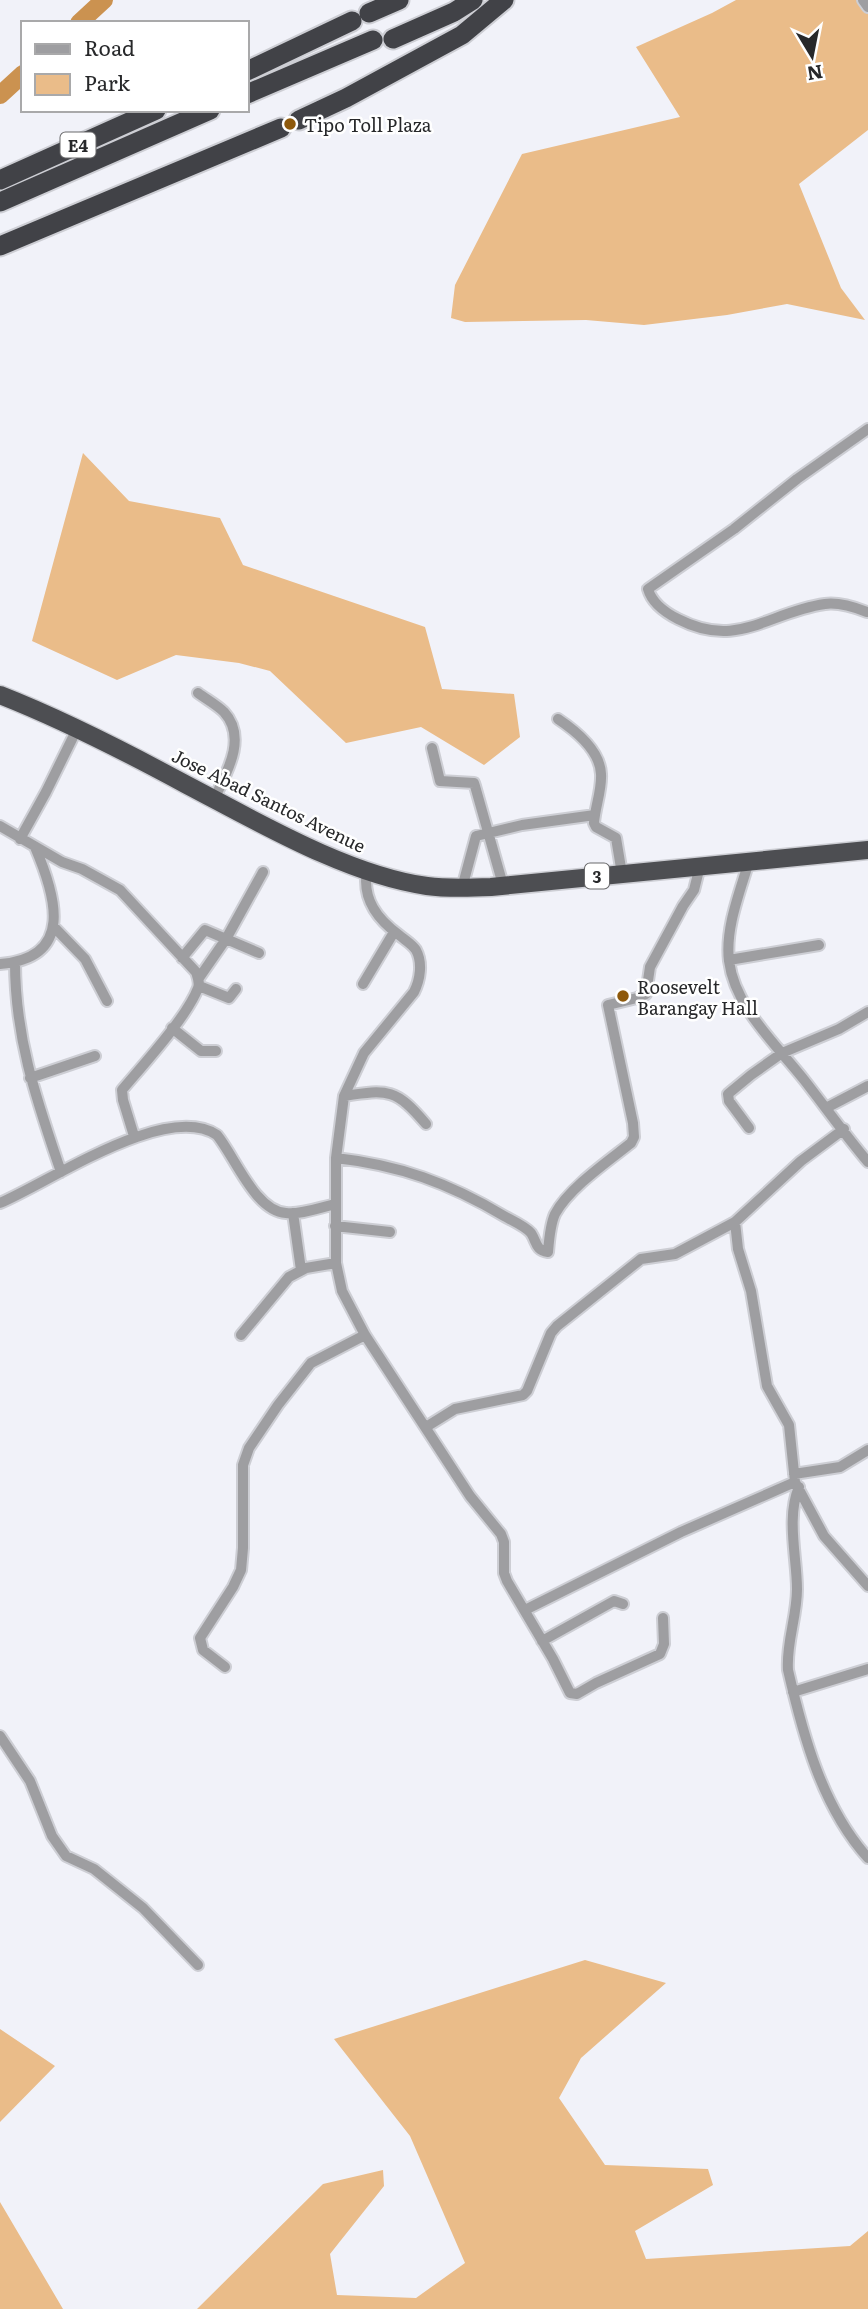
<svg xmlns="http://www.w3.org/2000/svg" width="868" height="2309" font-family="Literata,serif">
  <style>
    .green { fill: #eabc89 }
    .lines { fill: none; stroke-linecap: round; stroke-linejoin: round }
    .river { stroke: #cb9250; stroke-width: 18 }
    .minor-casing { stroke: #cdced4; stroke-width: 14 }
    .trunk-casing { stroke: #cdced4; stroke-width: 21 }
    .motorway-casing { stroke: #cdced4; stroke-width: 23 }
    .minor { stroke: #9e9ea1; stroke-width: 10 }
    .trunk { stroke: #4d4e52; stroke-width: 18 }
    .motorway { stroke: #414247; stroke-width: 19 }
    .poi-dot { fill: #8e590b; stroke: #fff; stroke-width: 2.5 }
    .labels { text-anchor: middle; dominant-baseline: central; stroke-width: 5; stroke-linejoin: round; paint-order: stroke }
    .shield { fill: #fff; stroke: #68686a; stroke-width: 2 }
    .shield-label { font-size: 16px; font-weight: bold; fill: #27282a }
    .poi-label { font-size: 18px; fill: #27282a; stroke: #fff; text-anchor: start }
    .street-label { font-size: 18px; fill: #27282a; stroke: #fff }
  </style>
  <rect width="100%" height="100%" fill="#f1f2f9"/>
  <path class="green" d="M736,0H858L868,14V130L799,184L841,288L865,320L787,304L727,315L644,325L586,320L465,322L451,318L455,285L522,154L680,117L636,47L712,13Z
    M83,453L129,501L220,518L243,565L425,627L442,689L514,694L520,737L484,765L421,727L346,743L270,671L239,663L176,655L117,680L32,641Z
    M585,1960L666,1983L581,2058L559,2098L605,2165L708,2169L713,2185L635,2231L646,2259L850,2246L868,2231V2309H197L323,2184L383,2170L384,2186L330,2254L337,2295L416,2298L465,2263L410,2136L334,2039Z
    M0,2029L55,2066L0,2122Z
    M0,2202L63,2309H0Z"/>
  <g class="lines">
    <path class="river" d="M79,23L104,0
      M0,95L23,74"/>
    <defs>
      <path id="minor" d="M863,0L868,7
        M867,612C854,607 839,602 825,604C768,612 738,650 678,619C666,613 652,603 648,589L734,529L797,479L868,429
        M198,693C206,699 217,705 224,712C248,738 226,774 214,799
        M558,719C576,731 600,750 601,774C602,790 595,807 594,823L596,827L616,838L622,874
        M432,748L440,781L474,783L475,786L503,885
        M0,826L62,862L82,869L120,890L196,972C198,978 200,983 198,988C187,1017 143,1065 122,1090L123,1100L134,1136
        M20,839L46,792L77,729
        M749,861C740,892 725,928 729,961C735,1008 777,1045 805,1081C826,1108 846,1136 868,1162
        M367,871C362,899 377,919 399,935C405,940 412,944 416,950C423,963 420,980 414,992L364,1053L344,1096L336,1158V1263L342,1291L365,1335L470,1496L501,1534L504,1542V1573L507,1581L553,1659L570,1693L577,1694L596,1683L660,1654L664,1644L663,1618
        M462,888L476,836L522,825L595,815
        M54,927L85,959L107,1001
        M182,958L205,930L259,953
        M729,960L819,945
        M15,962C15,1039 37,1101 61,1172
        M0,964C75,958 56,896 35,847
        M199,978L226,939L263,872
        M363,984L394,932
        M199,986L229,998L236,989
        M172,1028L201,1051H216
        M30,1078L95,1056
        M344,1096C389,1089 396,1089 426,1124
        M826,1108L868,1086
        M749,1128L729,1101L728,1094L751,1075L782,1053L839,1029L868,1012
        M336,1158C399,1165 449,1183 504,1216C511,1220 525,1226 531,1233C537,1242 535,1250 548,1252C549,1240 550,1225 555,1214C569,1188 607,1162 631,1143L634,1137L633,1123L608,1005L637,998L646,994L650,967L683,906L694,890L700,866
        M0,1203C50,1182 166,1101 217,1135C235,1157 255,1211 286,1213C301,1215 321,1207 336,1204
        M293,1213L301,1270
        M735,1222L738,1249L751,1291L767,1386L789,1425L795,1482L824,1536L868,1586
        M335,1226L390,1232
        M241,1335L289,1277L306,1268L336,1263
        M426,1427L455,1409L523,1395L527,1391L551,1333L557,1326L641,1259L675,1254L735,1222L801,1161L844,1129
        M794,1474L840,1467L868,1450
        M799,1487C786,1517 797,1558 797,1589C797,1617 786,1643 788,1670C803,1735 822,1807 868,1858
        M525,1610L681,1532L795,1482
        M542,1641L614,1601L623,1604
        M225,1667L203,1650L200,1638L233,1587L241,1570L243,1548V1465L249,1448L278,1405L311,1363L365,1335
        M793,1692L868,1669
        M0,1736L30,1781L52,1836L66,1856L94,1869L143,1908L198,1965"/>
      <path id="trunk" d="M0,695C64,720 126,752 187,785C258,822 348,875 427,886C448,889 470,888 491,887L868,850"/>
      <path id="motorway" d="M369,13L399,0
        M393,39L454,12L473,0
        M247,71L352,21
        M247,94L373,40
        M299,120L346,98L462,35L504,0
        M0,180L156,110
        M0,202L210,110
        M0,246L281,128"/>
    </defs>
    <use href="#minor" class="minor-casing"/>
    <use href="#trunk" class="trunk-casing"/>
    <use href="#motorway" class="motorway-casing"/>
    <use href="#minor" class="minor"/>
    <use href="#trunk" class="trunk"/>
    <use href="#motorway" class="motorway"/>
  </g>
  <g class="poi-dot">
    <circle cx="290" cy="124" r="7"/>
    <circle cx="623" cy="996" r="7"/>
  </g>
  <g class="labels">
    <g class="shield">
      <rect x="60.5" y="132.5" width="35" height="25" rx="5"/>
      <rect x="585" y="863.5" width="24" height="25" rx="5"/>
    </g>
    <g class="shield-label">
      <text x="78" y="145">E4</text>
      <text x="597" y="876">3</text>
    </g>
    <g class="poi-label">
      <text x="304" y="124">Tipo Toll Plaza</text>
      <text x="637" y="986">Roosevelt<tspan x="637" dy="21">Barangay Hall</tspan></text>
    </g>
    <g class="street-label">
      <text transform="translate(269 800) rotate(26)">Jose Abad Santos Avenue</text>
    </g>
  </g>
  <rect x="21" y="21" width="228" height="91" fill="#ffffff" stroke="#a9a9aa" stroke-width="2"/>
  <rect x="35" y="44" width="35" height="10" fill="#9e9ea1" stroke="#a9a9aa" stroke-width="2"/>
  <text x="84" y="56" font-size="21" fill="#27282a">Road</text>
  <rect x="35" y="74" width="35" height="21" fill="#eabc89" stroke="#a9a9aa" stroke-width="2"/>
  <text x="84" y="91" font-size="21" fill="#27282a">Park</text>
  <g transform="translate(812 56) rotate(170)" stroke="#ffffff" stroke-width="5" paint-order="stroke">
  <path d="M0-5L12 26L0 18L-12 26Z" fill="#27282a"/>
  <text y="-10" font-size="19" font-weight="bold" text-anchor="middle" fill="#27282a">N</text>
  </g>
</svg>
